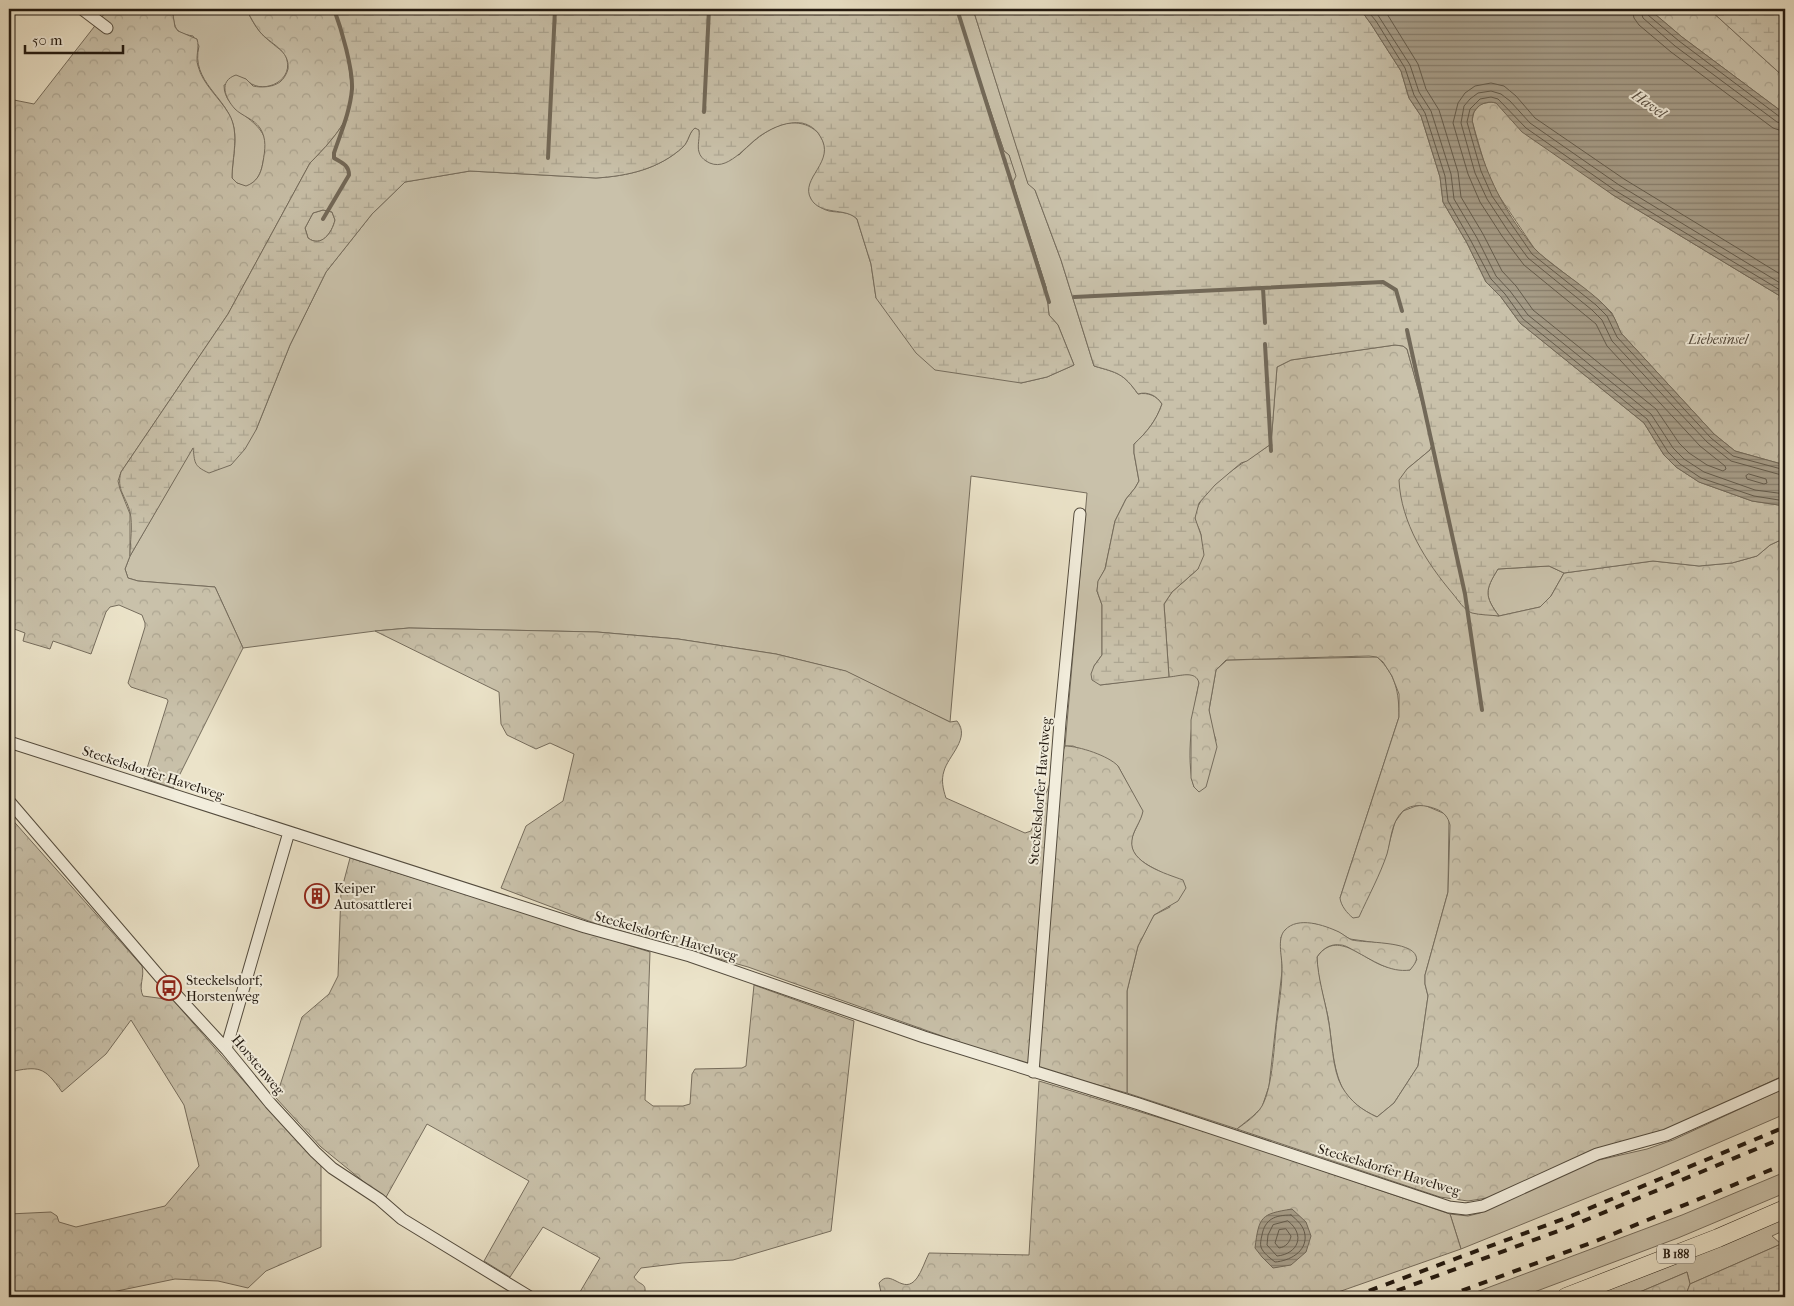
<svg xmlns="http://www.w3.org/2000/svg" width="1794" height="1306" font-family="'IM FELL French Canon',serif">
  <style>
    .green { fill: #c9c1aa; stroke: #766d5d }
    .forest { fill: url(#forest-crowns); stroke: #766d5d }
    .wetland { fill: url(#wetland-marsh); stroke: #766d5d; fill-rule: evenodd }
    .water { fill: url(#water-rules); stroke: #726959 }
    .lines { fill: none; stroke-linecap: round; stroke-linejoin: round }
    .shore { stroke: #645c4d; stroke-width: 1 }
    .stream { stroke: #726959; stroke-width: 4 }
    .street-casing { stroke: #544c3e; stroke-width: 13 }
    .primary-casing { stroke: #221910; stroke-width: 19 }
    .street { stroke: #f2eddc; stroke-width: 11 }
    .primary { stroke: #ebe3c9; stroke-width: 18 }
    .rail { stroke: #221910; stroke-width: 4; stroke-dasharray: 9 9; stroke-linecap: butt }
    .labels { text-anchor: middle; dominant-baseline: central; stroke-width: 4; stroke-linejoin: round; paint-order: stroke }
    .shield { fill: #f2eddc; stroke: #60594d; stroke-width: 1 }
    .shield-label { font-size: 12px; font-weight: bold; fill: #221910 }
    .park-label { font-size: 14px; font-style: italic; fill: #544b3e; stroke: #f2eddc }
    .street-label { font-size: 14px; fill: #221910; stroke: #f2eddc }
    .poi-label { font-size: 14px; fill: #221910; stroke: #f2eddc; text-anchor: start }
    .water-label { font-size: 15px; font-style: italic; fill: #574e41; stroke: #f2eddc }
  </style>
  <defs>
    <pattern id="forest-crowns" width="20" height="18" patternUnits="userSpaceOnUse" patternTransform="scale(1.25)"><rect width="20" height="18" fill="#c9c1aa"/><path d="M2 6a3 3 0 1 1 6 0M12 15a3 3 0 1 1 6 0" fill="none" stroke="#aca591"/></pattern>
    <pattern id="wetland-marsh" width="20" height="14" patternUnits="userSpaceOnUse" patternTransform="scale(1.25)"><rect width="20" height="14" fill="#c9c1aa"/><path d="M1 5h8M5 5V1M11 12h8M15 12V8" fill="none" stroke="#aca591"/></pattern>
    <pattern id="water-rules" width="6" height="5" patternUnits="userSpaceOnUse" patternTransform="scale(1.25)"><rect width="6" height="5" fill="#a79e8a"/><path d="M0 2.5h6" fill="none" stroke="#88806f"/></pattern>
  </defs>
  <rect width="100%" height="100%" fill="#ebe3c9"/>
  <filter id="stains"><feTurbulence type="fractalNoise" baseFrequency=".004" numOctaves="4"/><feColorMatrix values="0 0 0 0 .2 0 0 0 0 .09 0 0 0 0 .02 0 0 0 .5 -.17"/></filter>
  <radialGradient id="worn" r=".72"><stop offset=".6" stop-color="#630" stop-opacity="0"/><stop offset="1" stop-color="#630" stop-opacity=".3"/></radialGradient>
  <path class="green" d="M172,9H246C250,16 254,25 260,32C265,38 272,43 278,48C282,51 286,54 287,60C293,83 259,96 246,79L224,85C224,113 261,116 266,143C266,148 264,157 263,162C261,174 257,182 246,187L237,183L232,178C232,162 237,144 234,128C228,97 190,82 199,46L193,36C173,33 175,27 172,9Z
    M956,9H973L1028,183L1035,190L1061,260L1094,366C1118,373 1123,373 1138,394C1148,392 1157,396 1162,404C1156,421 1147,432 1134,444V453L1139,481L1135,488L1126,499L1115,521L1105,569L1098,582L1097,591L1102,605V655L1094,666L1100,685L1188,674C1195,675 1198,676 1199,683C1193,712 1185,758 1194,787L1216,740L1212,729L1209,710L1216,670L1227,660L1377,657C1396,674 1399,693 1399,717L1340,898L1386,855L1395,822L1403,811L1416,806L1424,805L1443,813L1449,819L1448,892L1425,975V984L1428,996L1418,1066L1394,1103L1377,1117C1362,1110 1348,1101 1341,1085C1332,1064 1332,1039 1328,1017C1324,997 1317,978 1317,957C1337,928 1364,961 1387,967C1394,969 1403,969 1410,970L1417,959L1399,946L1350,939L1338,932L1315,924L1281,937L1282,971L1269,1086L1262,1107L1253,1116L1237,1129L1127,1093V991L1138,946L1149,924L1154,915L1170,907L1161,872C1149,866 1127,856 1132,838C1135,828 1141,821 1142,811L1118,766L1073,746H1065L1087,493L971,476L950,722L845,671L776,654L678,639L597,632L409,628L375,631L243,648L215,587L138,581L128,578L125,569L130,556L193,447L256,430L290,345L326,272L372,214L405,182L470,171L596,178C628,176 659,169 683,147C689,141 689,132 695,128L699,129L700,137L699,151L739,155C752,142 766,129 784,124C803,119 826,130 825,153C825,162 818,170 813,177L814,203C819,206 824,210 829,211C840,213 849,211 857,219L871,264L876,298L1021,383L1047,377L1074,365L1058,325L1049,315L1046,287L1014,187L1013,182L1015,176L1009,155L1004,151Z
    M323,210L332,212L335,220C332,233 321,248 308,238L305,228L313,213Z
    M1549,566L1564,573L1551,596L1540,607L1499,616C1484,596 1485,590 1498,569Z
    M1785,1088V1114L1651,1172L1461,1249L1450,1214L1468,1216L1480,1213L1590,1162L1647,1149L1673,1140Z
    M1785,1172V1193L1678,1238L1521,1297H1463L1682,1215Z
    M1785,1217V1230L1772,1236L1781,1244L1690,1284L1687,1272L1628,1297H1590L1682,1261Z"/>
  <path class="forest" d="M108,9H172L175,27L178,31L197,39C200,48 195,56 198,66C203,85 219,97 229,114C240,133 232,157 232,178L237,183L246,186C257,182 261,174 263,162C265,150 267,139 260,128C254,119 242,116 235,109C225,98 218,81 236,75L246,79L253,86C262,88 273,87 280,82C284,79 287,73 288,69C290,50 270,44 260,32C255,26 250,16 246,9H334C344,34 357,89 348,114C341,131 323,150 310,163L228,314L121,472L118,481L120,489L130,514V556L125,569L128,578L138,581L215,587L243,648L173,788L144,778L168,701L167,699L131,687L128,683L145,627V623L142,615L119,605L110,607L106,612L91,654L53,641L50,649L23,641L25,633L9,627V97L14,100L34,104Z
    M1649,9H1709L1785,78V114L1682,37Z
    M1491,102L1496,103L1613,195L1785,299V465L1735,451L1714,434L1621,333L1612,313L1600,301L1536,251L1497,193L1486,169L1472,121L1474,112L1478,107L1481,104Z
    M1395,345L1403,346L1407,349L1433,443L1430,450L1407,469L1471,612L1499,616L1540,607L1551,596L1564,573L1653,561L1699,566L1732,563L1757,556L1770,545L1785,538V1075L1670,1128L1487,1198L1468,1201L1440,1197L1237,1129C1245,1123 1256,1116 1262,1106C1273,1086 1274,1044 1277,1020C1279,1004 1282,987 1282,971C1283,959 1276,939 1285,930C1298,916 1324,925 1339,932C1343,934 1347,938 1352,940C1365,943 1411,941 1416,956C1418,961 1413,966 1410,970C1390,973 1372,960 1355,951C1351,949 1345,945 1341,945C1331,943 1322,949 1317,957C1318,978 1324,997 1328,1018C1332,1038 1332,1070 1342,1087C1351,1102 1362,1110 1377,1117L1394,1103L1418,1066L1428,996L1425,984V975L1448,892L1450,825C1448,817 1444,812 1436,809C1426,805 1412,803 1403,811C1391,822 1391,840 1387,854C1380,875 1368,897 1359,917L1353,918C1347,913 1341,906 1340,898L1399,717V694L1392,676L1383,662L1377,657L1369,656L1226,660L1216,670L1209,710L1217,747L1206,787L1199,792L1194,787L1191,778V720L1199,683C1196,670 1180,676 1169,677L1164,604L1172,592L1198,569C1199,559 1203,545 1201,535C1200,529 1195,523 1195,517C1198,487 1249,460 1271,444L1277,367L1291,360Z
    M409,628L597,632L678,639L776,654L846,671L950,722L957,721C971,738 948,756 944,771C941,780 943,789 946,798L1025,833L1031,831L1065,746C1079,746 1109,756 1118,766L1143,811C1141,822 1133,830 1132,840C1128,863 1167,874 1183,880L1186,888L1178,901L1154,915L1138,946L1127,991V1093L1018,1063L748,967L602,926L501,888L526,826L563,801L574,754L550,743L536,749L507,735L501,724L499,692L375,631Z
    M9,816L142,966C145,977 138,986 143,996L173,1000L268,1109L321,1166V1247L266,1271L248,1288L218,1281L175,1279L88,1297H9V1214L51,1212L57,1216L59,1222L76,1227L165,1206L199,1166L184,1105L131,1020L106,1054L62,1092C44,1066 39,1066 9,1072Z
    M350,858L650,952L645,1100L653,1106H683L690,1104L692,1074L695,1069L742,1068L746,1066L754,985L854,1021L831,1231L733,1260L682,1263L641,1268L634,1277C640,1287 648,1281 644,1297H577L600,1258L543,1227L510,1277L484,1261L529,1181L427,1124L385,1199L321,1147L276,1098L302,1017L329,994L338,976L341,892Z
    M1039,1081L1229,1139L1450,1214L1461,1249L1324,1297H882L879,1283C891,1267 903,1297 917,1278C922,1271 925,1261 929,1253L1029,1255Z
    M1687,1272L1690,1284L1685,1297H1628Z"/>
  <path class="wetland" d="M334,9H956L1004,151L1009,155L1016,176L1013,182L1014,187L1046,287L1049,315L1058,325L1074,365L1047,377L1021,383L935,370L916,353L876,298L871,264L857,219C845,207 821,216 811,199C799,178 837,162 820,136C816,129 810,125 802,123C788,121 774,127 763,134C746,144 727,175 706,161C703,159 700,156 699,152C697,146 700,137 699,130L695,128C689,132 689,141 683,147C659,169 628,176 596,178L470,171L405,182L372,214L326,272L290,345L256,430L245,449L231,465L209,473C193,466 195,462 193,448L130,556C130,542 133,525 130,512C126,496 116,490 121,472L228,314L310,163C323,150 341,131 348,114C357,89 344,34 334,9ZM323,210L332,212L335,220C332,233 321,248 308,238L305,228L313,213Z
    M973,9H1360L1371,24L1401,71L1409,98L1421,116L1440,177L1443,202L1467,243L1486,282L1501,297L1520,323L1644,423L1664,455L1676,467L1699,482L1752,501L1785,506V538L1770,545L1757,556L1732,563L1699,566L1653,561L1564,573L1549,566L1498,569C1485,590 1484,596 1499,616C1490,615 1480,615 1472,613C1464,610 1458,600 1453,594C1426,562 1401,523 1399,480L1407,469L1430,450L1433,443L1407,349L1403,346L1395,345L1291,360L1277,367L1271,444L1247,461L1241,463L1215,485L1199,503L1195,518L1201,535L1204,555L1198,569L1172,592L1164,604L1169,677L1100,685L1092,680L1091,674L1094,666L1102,655V605L1097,591L1098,581L1105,569L1115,521L1126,499L1135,488L1139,481L1134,453V444C1147,432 1156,421 1162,404C1157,396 1148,391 1138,394C1123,373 1118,373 1094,366L1061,260L1035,190L1028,184Z
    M1709,9H1785V78Z
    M1781,1244L1785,1247V1297H1685L1690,1284Z"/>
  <path class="water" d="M1360,9H1649L1682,37L1785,114V299L1613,195L1522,132L1496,103C1483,99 1469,110 1473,124C1482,163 1497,198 1521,231C1527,238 1531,246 1538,252C1559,272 1594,291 1611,313C1616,319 1618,327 1621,333L1714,434L1735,451L1785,465V506L1752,501L1699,482L1676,467L1664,455L1644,423L1520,323L1501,297L1486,282L1467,243L1443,202L1440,177L1421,116L1409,98L1401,71L1371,24Z
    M1292,1209L1306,1222L1311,1236L1306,1252L1291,1265L1273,1268L1262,1257L1255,1248C1259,1216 1261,1214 1292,1209Z"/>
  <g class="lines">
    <path class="shore" d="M1366,9L1376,21L1405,68L1414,95L1425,113L1445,176L1448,201L1471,241L1491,279L1505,294L1523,319L1647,419L1668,452L1680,464L1701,478L1754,496L1785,501
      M1374,9L1410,65L1419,92L1431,111L1451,174L1454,199L1477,238L1496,276L1510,291L1528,315L1651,414L1673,448L1684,459L1704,472L1755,490L1785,494
      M1384,9L1418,64L1426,89L1439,110L1458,172L1461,197L1483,234L1502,271L1516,286L1533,310L1656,409L1679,443L1689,453L1707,465L1723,471L1726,469L1725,466L1700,446L1607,346L1596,324L1524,265L1502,236L1480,202L1468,174L1453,123L1458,103L1465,93L1475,86L1491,83L1504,86L1516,96L1535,118L1624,179L1785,277
      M1632,9L1634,18L1639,25L1671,52L1773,128L1785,132
      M1640,9L1643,18L1675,46L1777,122L1785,124
      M1646,9L1648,15L1679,41L1780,117L1785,118
      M1785,286L1619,185L1530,123L1510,101L1501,94L1491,91L1478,93L1470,99L1464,106L1461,123L1475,173L1487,199L1508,231L1528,258L1592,310L1602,320L1612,341L1707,442L1731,461L1785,476
      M1785,293L1616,191L1526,128L1498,99L1491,97L1480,99L1470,109L1467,122L1481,171L1492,196L1532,254L1596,305L1607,316L1617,337L1711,438L1733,456L1785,470
      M1749,474L1766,479L1767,483L1764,484L1747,479L1746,476Z
      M1291,1215C1297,1220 1304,1226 1305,1235C1307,1252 1289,1261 1275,1262C1270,1258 1263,1253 1261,1247C1260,1244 1261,1239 1262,1235C1265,1219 1275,1215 1291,1215Z
      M1288,1221C1306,1235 1298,1254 1277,1256L1267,1245L1268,1235L1273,1225Z
      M1286,1229L1291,1236C1290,1242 1286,1247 1279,1248L1275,1243L1279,1230Z"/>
    <path class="stream" d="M957,9L1049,302
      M704,112L709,9
      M548,158L555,9
      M323,219L349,175C349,165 342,163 334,158V153C341,132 350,112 352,89C353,68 341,28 334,9
      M1263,288L1265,323
      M1074,297L1383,282L1396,290L1402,311
      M1407,330L1465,594L1482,710
      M1265,344L1271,451"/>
    <defs>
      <path id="street" d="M82,9L107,28
        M9,742L585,927L690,956L924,1037L1139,1104L1449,1207L1466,1209L1483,1206L1597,1154L1666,1135L1785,1082
        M9,801L159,976L226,1049L270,1103L315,1152L332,1168L379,1199L402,1219L530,1297
        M226,1049L289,832
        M1033,1072L1060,722L1080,514"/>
      <path id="primary" d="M1566,1297L1718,1238L1785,1209"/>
    </defs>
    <use href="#street" class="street-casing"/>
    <use href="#primary" class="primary-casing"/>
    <use href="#street" class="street"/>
    <use href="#primary" class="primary"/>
    <path class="rail" d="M1352,1297L1566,1218L1785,1127
      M1380,1297L1569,1227L1785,1137
      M1445,1297L1596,1241L1785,1164"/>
  </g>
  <defs>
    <symbol id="building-ring" viewBox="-11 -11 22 22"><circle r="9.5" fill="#f2eddc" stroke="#8f2418" stroke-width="1.5"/><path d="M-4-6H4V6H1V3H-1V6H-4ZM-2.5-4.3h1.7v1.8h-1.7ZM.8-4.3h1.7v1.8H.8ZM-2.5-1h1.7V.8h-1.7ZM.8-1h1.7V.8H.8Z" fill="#8f2418"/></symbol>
    <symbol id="bus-ring" viewBox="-11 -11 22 22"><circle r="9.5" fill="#f2eddc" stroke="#8f2418" stroke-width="1.5"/><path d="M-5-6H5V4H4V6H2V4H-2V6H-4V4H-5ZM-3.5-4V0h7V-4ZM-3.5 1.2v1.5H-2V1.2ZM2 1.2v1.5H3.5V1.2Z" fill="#8f2418"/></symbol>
  </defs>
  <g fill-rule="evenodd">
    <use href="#building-ring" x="303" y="882" width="28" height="28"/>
    <use href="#bus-ring" x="155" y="974" width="28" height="28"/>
  </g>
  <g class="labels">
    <rect class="shield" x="1657" y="1244.5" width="38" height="19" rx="4"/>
    <g class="shield-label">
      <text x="1676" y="1254">B 188</text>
    </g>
    <g class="park-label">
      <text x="1718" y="339">Liebesinsel</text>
    </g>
    <g class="street-label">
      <text transform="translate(153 773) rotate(18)">Steckelsdorfer Havelweg</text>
      <text transform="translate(1040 791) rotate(-85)">Steckelsdorfer Havelweg</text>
      <text transform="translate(666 936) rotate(16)">Steckelsdorfer Havelweg</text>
      <text transform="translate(258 1065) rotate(50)">Horstenweg</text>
      <text transform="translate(1389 1170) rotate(17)">Steckelsdorfer Havelweg</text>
    </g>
    <g class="poi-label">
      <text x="334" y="888">Keiper<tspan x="334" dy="16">Autosattlerei</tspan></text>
      <text x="186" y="980">Steckelsdorf,<tspan x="186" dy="16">Horstenweg</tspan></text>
    </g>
    <g class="water-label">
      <text transform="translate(1649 104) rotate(35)">Havel</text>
    </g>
  </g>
  <rect width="1794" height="1306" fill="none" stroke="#ebe3c9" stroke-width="30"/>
  <rect x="10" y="10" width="1774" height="1286" fill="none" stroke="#221910" stroke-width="2.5"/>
  <rect x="15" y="15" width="1764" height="1276" fill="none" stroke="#221910"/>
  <path d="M25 45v8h98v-8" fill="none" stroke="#221910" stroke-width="2.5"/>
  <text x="32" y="45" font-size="15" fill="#221910" stroke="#f2eddc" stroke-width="4" paint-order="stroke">50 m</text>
  <rect width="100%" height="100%" filter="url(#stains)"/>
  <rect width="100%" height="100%" fill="url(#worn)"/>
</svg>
